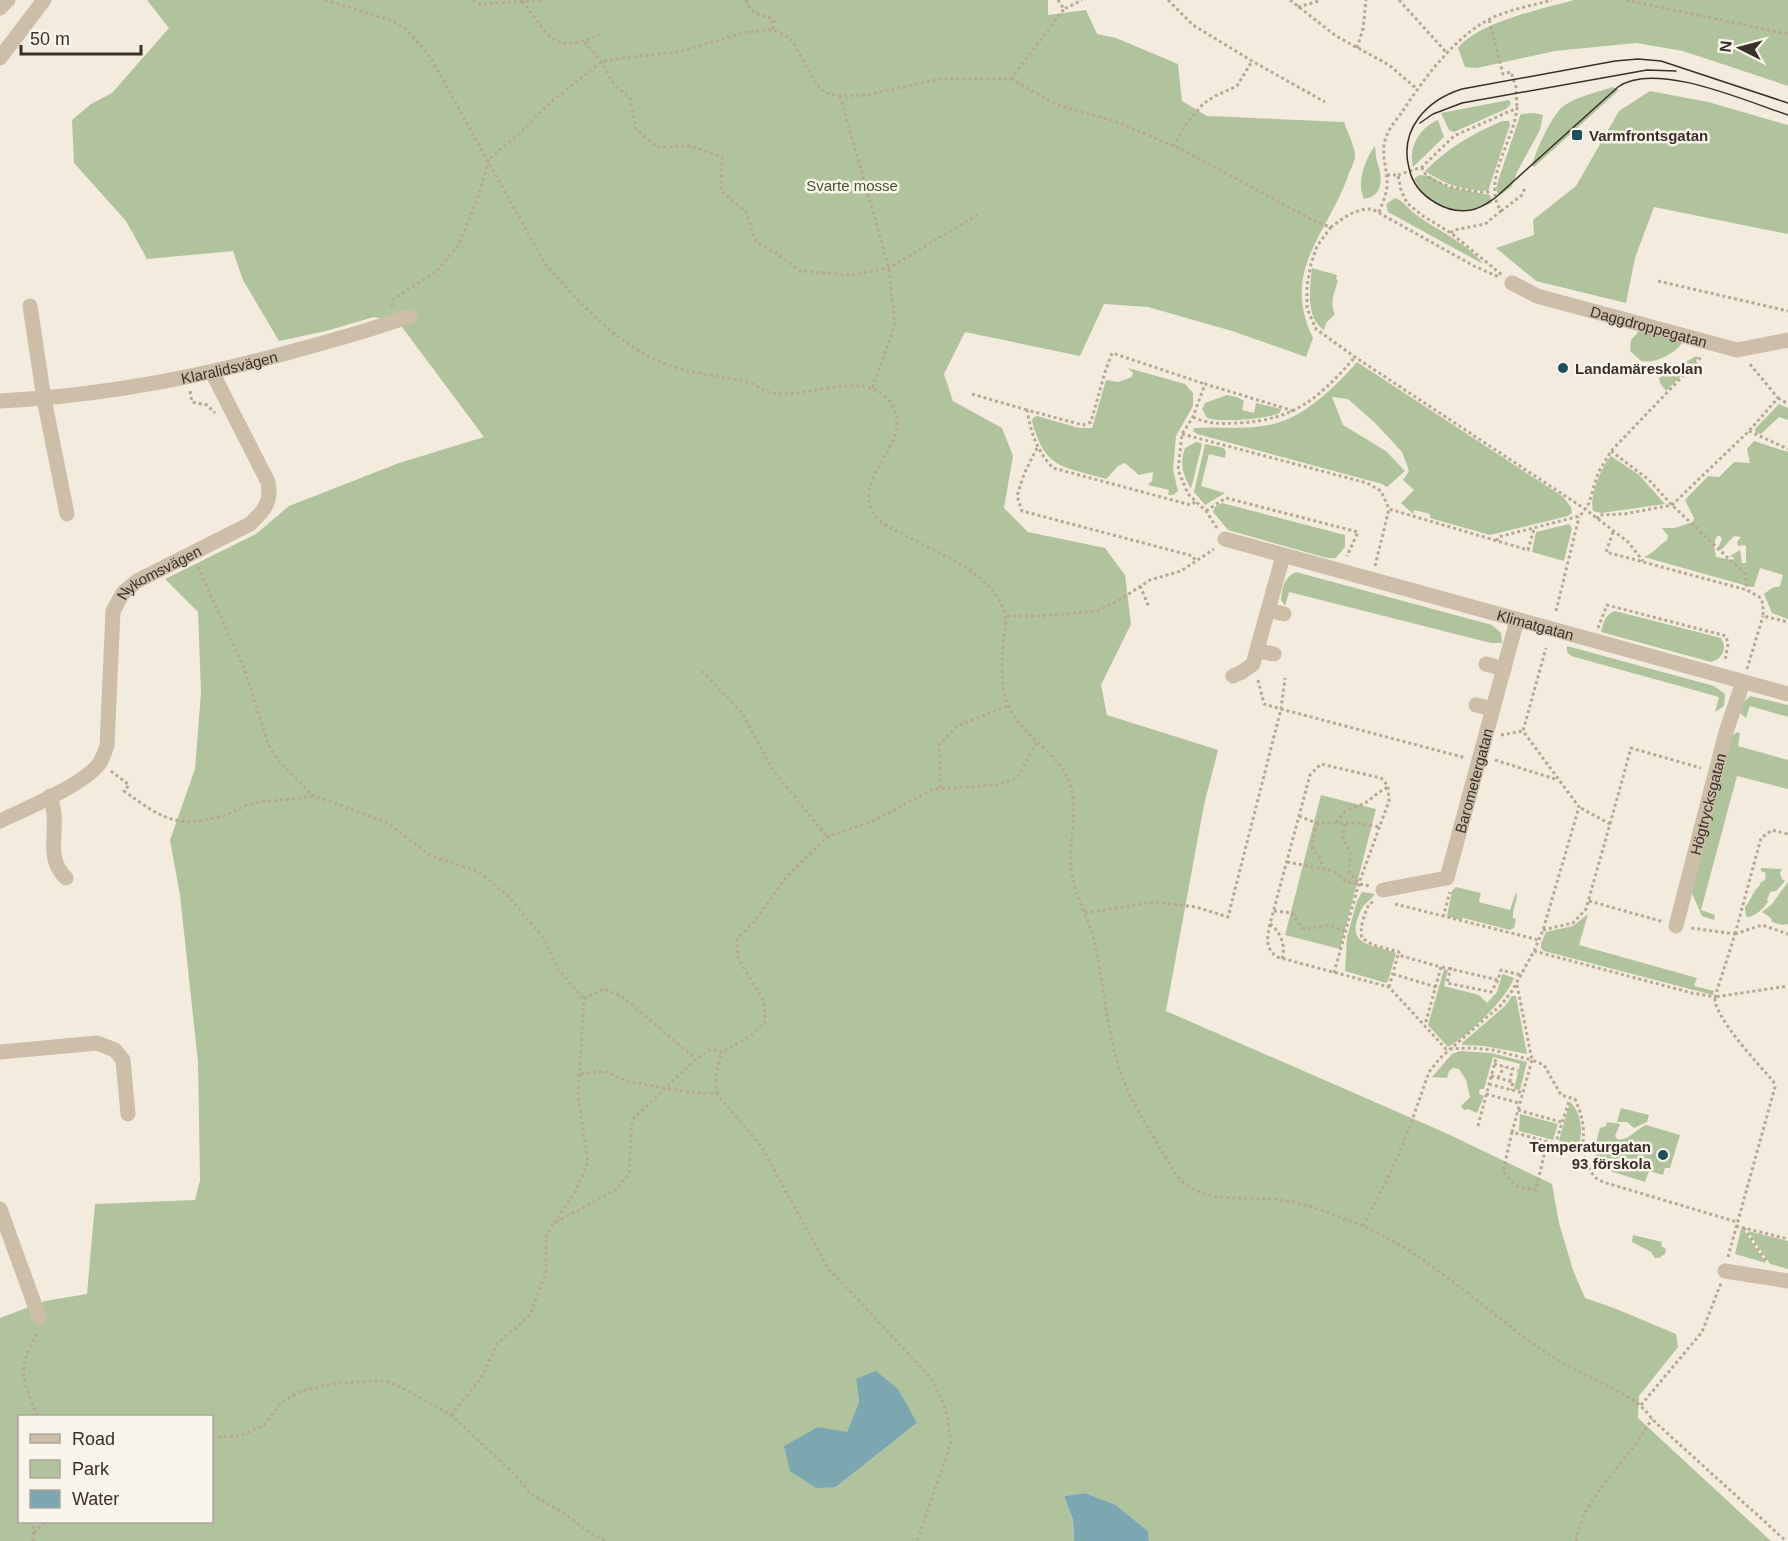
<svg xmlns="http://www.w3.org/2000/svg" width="1788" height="1541" font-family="Arial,sans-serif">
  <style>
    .green { fill: #b1c39d; fill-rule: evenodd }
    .water { fill: #7ca7b1 }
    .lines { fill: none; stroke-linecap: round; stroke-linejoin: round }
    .path { stroke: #b8a893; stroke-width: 3; stroke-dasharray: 3 3; stroke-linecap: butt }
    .minor { stroke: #ccbea9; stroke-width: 15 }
    .tram { stroke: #393029; stroke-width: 1.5 }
    .poi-dot { fill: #1d4f5c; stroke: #faf5eb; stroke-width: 2 }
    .labels { text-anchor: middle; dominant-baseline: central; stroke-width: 5; stroke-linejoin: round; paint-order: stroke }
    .poi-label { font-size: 15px; font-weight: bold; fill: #393029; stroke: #faf5eb; text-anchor: start }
    .park-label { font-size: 15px; fill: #42582c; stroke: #faf5eb }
    .street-label { font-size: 15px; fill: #393029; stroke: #faf5eb }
  </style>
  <rect width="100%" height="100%" fill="#f3ecde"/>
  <path class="green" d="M147,0H1048V15L1086,10L1097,34L1116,38L1178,64L1182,101L1207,116L1344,122C1347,132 1356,148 1355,157C1354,164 1349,172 1347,179C1325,237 1281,271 1313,338L1306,357L1232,331L1148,307L1104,304L1080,356L965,332L944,374L953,401L1002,428L1013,456L1004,508L1028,532L1105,548L1125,575L1131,624L1101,685L1107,715L1218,750L1204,805L1166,1011L1448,1134L1552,1184L1559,1223L1573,1270L1585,1298L1614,1308L1676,1334L1678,1347L1639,1396L1638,1418L1771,1541H1149L1148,1531L1116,1505L1085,1493L1064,1496L1073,1520L1074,1541H0V1318L45,1301L87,1294L95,1204L195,1200L200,1180L198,1062L180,895L170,840L195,769L201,692L198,612L165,579L256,534L289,506L399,463L484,437L399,323L374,317L326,331L279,341L243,280L233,251L147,259L126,221L74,163L72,120L91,104L112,93L169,28ZM856,1379L917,1423L836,1487L818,1427L847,1433L859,1402ZM20,1416H212V1522H20Z
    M1574,0H1788V86L1683,51L1636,43L1555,51L1477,68L1465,67L1458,48C1479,22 1542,9 1574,0Z
    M1613,87L1619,90L1534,167L1532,166C1535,152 1553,112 1565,105C1579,96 1598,92 1613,87Z
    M1650,91L1708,102L1788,125V234L1654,207L1635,258L1626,303L1536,281L1496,248L1534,235L1533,220L1576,186L1619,111Z
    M1509,100L1511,104L1506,109L1454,132L1449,130L1441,113Z
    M1534,113L1543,115L1540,130L1517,172L1512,186L1502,194L1498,195L1496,189L1498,181L1520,116L1521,114Z
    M1438,120L1444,137L1413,167C1408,148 1419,128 1438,120Z
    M1502,121H1509L1510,125L1488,191C1463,190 1446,185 1425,171C1448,148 1472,134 1502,121Z
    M1375,146C1376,151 1375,156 1377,161C1382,176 1385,196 1364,199C1356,183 1365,159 1375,146Z
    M1419,175L1430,176L1448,187L1490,195L1492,203C1459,216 1432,212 1414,179Z
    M1395,198C1404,201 1407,208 1414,213C1435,230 1467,242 1483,264L1388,212L1386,204Z
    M1312,268L1337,275L1336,279L1338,280C1335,291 1329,303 1335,314L1326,323L1324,330C1305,318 1310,287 1312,268Z
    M1639,331L1679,340L1682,343C1675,354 1654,364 1641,361L1630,351L1631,340Z
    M1696,356L1698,357L1697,360L1666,391L1660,383L1659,378Z
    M1357,362L1562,496L1571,507L1572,513L1568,516L1490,535L1430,518V514L1414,510L1413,514L1401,503L1414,490L1403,480L1409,471L1402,452L1376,424L1348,399L1332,397L1343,425L1386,451L1405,471L1387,487L1382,484L1197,434L1193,431L1194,428C1219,426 1244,430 1269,425C1303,419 1335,387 1357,362Z
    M1128,368L1185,384L1193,393V406L1176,436L1173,470L1178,491L1173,495H1168L1169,490L1148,485L1152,481L1153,472L1139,475L1125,463L1118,466L1106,479C1063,466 1045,470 1032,421L1033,418L1037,416L1079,428H1092L1106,380L1118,382L1132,377L1133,373Z
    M1227,395L1237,397L1244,401L1242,410L1254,413L1256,403L1281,409L1280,413C1266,419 1221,423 1207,418L1202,409L1205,403Z
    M1779,404L1788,408V420L1779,417L1761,434L1756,433L1755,429Z
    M1754,441L1788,452V619L1772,613L1764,594L1772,588L1780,586L1783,575L1760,568L1754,587H1751L1644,557C1653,554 1659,545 1667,540L1668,536L1662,528H1674L1693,522L1694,518L1685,500L1708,476L1719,477L1734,462L1750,463L1747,449ZM1717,536H1720L1722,539L1718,548L1721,550L1734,536L1741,537L1737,542L1738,546L1745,545L1746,546V563H1742L1740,550L1730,556L1734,558L1733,560L1716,557L1714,544Z
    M1196,442L1201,443L1202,445L1191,489C1183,475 1179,464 1185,448Z
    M1205,444L1224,448L1226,452L1225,458L1209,454L1201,486L1225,493L1205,505L1194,492Z
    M1611,456L1639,475L1665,504L1601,513L1593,511C1589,497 1601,467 1611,456Z
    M1222,503L1345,535V547L1336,558H1327L1228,530L1213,512L1215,507Z
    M1569,524L1572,528L1564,561L1532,552L1536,532Z
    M1296,572L1492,625L1501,633L1502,643H1491L1289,592L1285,606L1281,600C1282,588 1284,577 1296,572Z
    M1615,611L1721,638C1728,648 1722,659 1711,662L1601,632C1604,621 1605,615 1615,611Z
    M1567,646L1714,686L1725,694L1724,706L1715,712L1719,697L1571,656L1567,652Z
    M1750,696L1788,705V717L1750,706L1746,718L1740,713L1742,704Z
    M1737,732L1740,733L1738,746L1788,760V789L1737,776L1701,910L1715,915L1714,920L1702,916L1690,889L1732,736Z
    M1321,795L1376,809L1340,949L1285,935Z
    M1761,868L1782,869L1780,873L1782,879L1785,881L1776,891L1770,892L1767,900L1768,902C1764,908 1754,918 1746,917L1745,907C1751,900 1753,891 1760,885V883L1765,880L1766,873L1761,871Z
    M1788,882V924L1782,925L1772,922L1771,918L1762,912L1772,904Z
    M1456,887L1481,893L1479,902L1510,910L1516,892C1519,899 1512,909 1513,918L1516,919L1514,928L1510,930L1463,918L1460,920L1447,916L1452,891Z
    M1362,892L1375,894C1371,900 1365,903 1362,908C1343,947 1370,943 1396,953L1388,981L1386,983L1345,971L1347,937L1357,901Z
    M1588,914L1579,945L1697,978L1694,986L1714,991L1713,995L1544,951L1541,948V943L1546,932L1573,926Z
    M1444,969L1448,970L1444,986L1479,995L1487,1003L1497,992L1502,975L1503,974L1514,978C1508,997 1467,1037 1448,1047L1428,1025Z
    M1512,996H1516L1527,1054L1484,1046L1462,1045V1043L1505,1006Z
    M1460,1051L1491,1053L1527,1062L1520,1090L1514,1089L1520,1064L1493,1057L1484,1089H1480L1479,1094L1484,1096L1477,1113L1468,1109L1464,1110L1461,1106L1470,1097L1466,1080L1459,1069L1453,1068L1449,1071L1447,1078L1432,1077L1452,1054Z
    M1570,1102C1581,1111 1584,1134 1578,1147L1563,1144L1559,1140Z
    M1621,1108L1649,1115L1647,1122L1634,1128L1627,1122H1617Z
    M1520,1114L1558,1124L1553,1140L1519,1131Z
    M1607,1122L1620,1124L1615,1136L1617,1139C1628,1142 1634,1130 1646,1125L1680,1135L1670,1168H1665L1663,1175L1649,1171L1645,1182L1600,1168C1592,1155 1596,1141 1600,1128L1606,1126Z
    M1741,1229H1743L1766,1263L1735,1254Z
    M1748,1231L1788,1241V1269L1770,1264Z
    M1633,1235L1662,1242L1661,1246L1666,1249L1665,1254L1659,1258H1655L1651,1252L1632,1242Z"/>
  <path class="water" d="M876,1371L898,1389L917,1423L836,1487L816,1488L790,1471L784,1446L818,1427L847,1432L859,1402L856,1379Z
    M1085,1493L1116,1505L1148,1531L1149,1541H1074L1073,1520L1064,1496Z"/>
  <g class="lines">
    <path class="path" d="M325,0L390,20L407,30L429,55L545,264C580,303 623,352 674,367C697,374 722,376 746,382C756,384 762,391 771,393C805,400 871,365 893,407C912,444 855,474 872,511C877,522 891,528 901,533C935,552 988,570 1003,608C1008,620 1004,631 1003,644C1002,662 1001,681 1006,699C1017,737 1061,750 1071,787C1079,817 1066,849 1073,879C1078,903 1092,925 1096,949C1105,991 1107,1035 1122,1076C1130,1099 1143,1120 1156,1141C1164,1154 1171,1169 1181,1180C1208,1207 1254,1194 1288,1201C1312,1205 1335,1215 1358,1224C1426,1251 1487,1313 1548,1354C1577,1373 1610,1384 1637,1403C1645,1409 1650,1417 1656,1423L1786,1541
      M473,0L479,4L544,0
      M746,0C750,15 760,14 773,19V29
      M1058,0L1064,9L1082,0
      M1168,0L1193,25L1252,61L1325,102
      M1290,0L1336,36L1389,65L1417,89
      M1399,0L1446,52
      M1626,0L1788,34
      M522,1C551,37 552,56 601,34
      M1298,7L1319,1
      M1489,20L1503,74L1511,72L1516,87L1517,108
      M585,42L601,62L614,84L630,98L636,129L657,147L691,146L722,157L721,191L746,212L756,242L779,255L800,271L851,275L889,268L979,214
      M1357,48L1363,29L1366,0
      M1011,79L1064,9
      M840,96L889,268L895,325L872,389
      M1173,146L1187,123L1203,104L1215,96L1237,86L1252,61
      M1422,167C1425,186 1476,193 1492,192
      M1387,175H1398L1401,190L1407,203L1423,216L1451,233L1502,275
      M1398,175L1422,167L1454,136L1517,108C1514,142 1481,180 1501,211L1485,224L1454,230L1451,233
      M1501,211L1521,196L1525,188
      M1379,212C1382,204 1387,194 1387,185C1388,169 1379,152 1387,135C1390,127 1397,119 1402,112C1423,80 1452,40 1486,21C1506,10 1530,6 1552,0
      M1331,227L1317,246L1311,264L1307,285V308L1316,329L1355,357L1585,509L1628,542L1643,561
      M1658,281L1788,311
      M392,306V300L437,271L459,244L477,200L489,159L520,133L551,102L601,62L615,59L678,52L747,32L773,30L785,35L793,42L816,84L826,93L840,96L867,95L939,79H1011L1058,105L1114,121L1183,150L1318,223L1331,227C1343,218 1356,208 1372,209L1474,266L1499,277
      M190,391L192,402L207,405L215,413
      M972,394L1027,410
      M1778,398L1788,404
      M1193,417C1207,424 1222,424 1238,423C1295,420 1319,398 1355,357
      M1749,431L1788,449
      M1182,434L1367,483L1381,491L1389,509L1528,550L1534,529
      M1037,448L1024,474L1017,496L1022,511L1193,556L1196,562
      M1611,451L1649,480L1672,505L1745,574L1747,590
      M1195,502L1191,505L1053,468C1037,451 1031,433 1027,410L1083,425L1091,422L1105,372L1112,353L1205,384
      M1206,511L1226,498L1358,532L1347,556
      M1597,519L1599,515L1624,514L1672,505L1749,431L1778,398L1749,363
      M1217,528L1206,511L1188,494L1178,470L1182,434L1193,417L1205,384L1294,411
      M1613,532L1606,552L1747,590L1761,598L1763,605V616L1788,622
      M1497,541L1498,537L1580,516L1589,503L1598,473L1611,451L1703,355
      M1375,566L1389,509
      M198,567L244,668L268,744L278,760L312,795L386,822L430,855L479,872L508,896L545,940L557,968L584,999
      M1140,586L1149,607
      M1556,611L1579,517
      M1007,616H1039L1098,611L1121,599L1150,580L1181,571L1214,549
      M1598,628L1607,605L1726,636L1728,644L1725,661
      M1747,669L1763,616
      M702,671L742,713L773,770L827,837
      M1258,680L1264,704L1281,709L1285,678
      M1501,735L1523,731
      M1495,760L1555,779
      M111,771L129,785L124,791C159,816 176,830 222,816C231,814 238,808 247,805C267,799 291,801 312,796
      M941,788L939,745L957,726L1008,706
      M1299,816L1316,823H1358L1380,827
      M1318,823C1302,859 1323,848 1322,868
      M1337,823C1344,806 1355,810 1368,801C1374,796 1380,791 1388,787
      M1345,824L1343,838L1350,853L1349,872L1358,882
      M1610,824L1631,748L1701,768
      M1287,862L1329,870L1338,874L1346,882L1370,886
      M1589,901L1664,922
      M1373,902L1369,904C1365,913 1359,928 1362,938L1373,945L1399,952L1398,955
      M1395,904L1539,940
      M1274,911L1292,913L1302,928L1306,929L1329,925L1345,931
      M1085,913L1154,902L1196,907L1228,917L1281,709L1466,758
      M1443,917L1450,892
      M1270,924C1281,932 1286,946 1282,959
      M1543,930L1573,923L1586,909L1610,824L1579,807
      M1735,934L1761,838L1772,830L1788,834
      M1735,934L1762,925L1788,934
      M1534,951L1692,993L1715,997L1735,934L1691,928
      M1442,967L1498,980L1501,970L1521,975
      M1451,967L1447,983L1491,992L1498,980
      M1334,973L1359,883L1389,801L1388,786L1381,778L1321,764L1310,775L1270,924C1267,938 1265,948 1277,957L1389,987L1446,1049L1471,1048L1493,1050L1532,1060L1512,1132L1581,1151
      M1393,974L1436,987
      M1517,985L1532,1060L1544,1065L1561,1095L1575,1099C1583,1117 1586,1133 1581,1151L1591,1172L1596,1178L1603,1182L1737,1222
      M1389,987L1398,955L1441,967L1425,1025
      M1494,1064L1518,1070
      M581,1074L604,1071L627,1081L688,1092L717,1094L761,1146L828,1268L932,1379L946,1410L951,1442L917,1541
      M1491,1076L1513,1082L1511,1090
      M1498,1078L1504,1067
      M1510,1082L1512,1069
      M1489,1084L1523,1093
      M717,1094L715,1078L722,1052
      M1486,1094L1519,1103
      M1518,1110L1561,1122
      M1478,1126L1496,1058
      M1512,1132L1503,1172L1516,1186L1536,1190L1547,1142
      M1555,1145L1570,1098
      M554,1223L575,1192L588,1162L578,1097L584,999L603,989L620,995L696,1059
      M1363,1226L1391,1172L1409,1129L1429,1072L1440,1058L1501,1005L1512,991L1534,951L1543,930L1579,807L1523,731L1546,648
      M1736,1226L1788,1239
      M1744,1228L1767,1262
      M1728,1257L1775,1087L1773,1081C1760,1066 1712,1015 1715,997L1788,986
      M1641,1405L1702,1332L1721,1283
      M451,1415L482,1377L497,1344L530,1315L546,1272V1237L553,1224L615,1190L629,1174L632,1120L696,1059L711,1049L722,1052L752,1035L766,1021L763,1000L738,958L737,939L755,921L787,876L827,837L873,821L933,789L997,785L1017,778L1036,743
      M37,1416C22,1375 16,1372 38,1331
      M212,1438L242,1435L264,1425L282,1402L301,1391L335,1383L385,1381L397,1385L451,1415L515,1475L530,1493L563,1513L592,1534L606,1541
      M34,1533L45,1522
      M33,1541L34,1522
      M1576,1541C1584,1503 1605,1483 1628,1454C1637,1443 1644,1431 1652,1419"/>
    <g class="minor">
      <path d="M0,8L8,0"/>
      <path d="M0,58L44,0"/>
      <path id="s1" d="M1512,283L1537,296L1737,350L1788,340"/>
      <path d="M30,306L44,399L67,514"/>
      <path id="s2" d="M0,401C102,396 202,377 301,349C338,339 374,329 410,316"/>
      <path id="s3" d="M1225,539L1788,694"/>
      <path d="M1268,610L1284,614"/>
      <path d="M1258,651L1274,654"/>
      <path d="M1486,664L1504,669"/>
      <path d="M1233,676L1242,672L1253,664L1283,556"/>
      <path d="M1476,705L1493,709"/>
      <path d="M50,796C52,803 54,809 54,815C56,840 47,859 66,878"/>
      <path id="s4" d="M0,821C25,809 83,785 99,764C102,759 105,752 107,746L113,611L123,593L137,581L250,524C264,511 272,502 268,482L212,372"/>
      <path id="s5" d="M1383,890L1447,878L1517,620"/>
      <path id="s6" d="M1676,926L1726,732L1743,682"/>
      <path d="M0,1052L97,1043L115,1050L123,1060L128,1114"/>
      <path d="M0,1209L39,1317"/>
      <path d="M1725,1271L1788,1281"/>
    </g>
    <path class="tram" d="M1788,103L1661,61L1638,59L1615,61L1462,89C1427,100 1399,129 1409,168C1412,183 1422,195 1436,203C1446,209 1459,212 1471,210C1480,209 1488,203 1495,198L1618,87C1655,60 1748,102 1788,115
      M1420,123L1433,114L1462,103L1647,70L1676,71"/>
  </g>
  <g class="poi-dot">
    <rect x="1571" y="129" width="12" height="12" rx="3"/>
    <circle cx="1563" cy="368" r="6"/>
    <circle cx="1663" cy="1155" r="6"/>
  </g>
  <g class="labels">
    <g class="poi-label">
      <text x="1589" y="135">Varmfrontsgatan</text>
      <text x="1575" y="368">Landamäreskolan</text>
      <text x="1651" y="1146" text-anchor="end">Temperaturgatan<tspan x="1651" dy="17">93 förskola</tspan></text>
    </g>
    <g class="park-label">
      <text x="852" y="185">Svarte mosse</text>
    </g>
    <g class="street-label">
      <text stroke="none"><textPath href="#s1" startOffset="144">Daggdroppegatan</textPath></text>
      <text stroke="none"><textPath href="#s2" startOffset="232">Klaralidsvägen</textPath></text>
      <text stroke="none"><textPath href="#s4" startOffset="332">Nykomsvägen</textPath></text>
      <text stroke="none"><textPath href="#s3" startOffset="322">Klimatgatan</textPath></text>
      <text stroke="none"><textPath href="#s5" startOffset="166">Barometergatan</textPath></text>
      <text stroke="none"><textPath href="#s6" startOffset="126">Högtrycksgatan</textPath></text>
    </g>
  </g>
  <rect x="18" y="1415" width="195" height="108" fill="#faf5eb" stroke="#ada69d" stroke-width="1.5"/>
  <rect x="30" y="1434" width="30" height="9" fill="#ccbea9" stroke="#ada69d" stroke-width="1.5"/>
  <text x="72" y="1445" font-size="18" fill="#393029">Road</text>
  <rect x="30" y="1460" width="30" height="18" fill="#b1c39d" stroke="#ada69d" stroke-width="1.5"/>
  <text x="72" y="1475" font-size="18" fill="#393029">Park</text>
  <rect x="30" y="1490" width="30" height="18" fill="#7ca7b1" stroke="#ada69d" stroke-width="1.5"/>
  <text x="72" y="1505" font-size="18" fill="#393029">Water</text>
  <g transform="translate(1740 48) rotate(276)" stroke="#faf5eb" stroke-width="4.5" paint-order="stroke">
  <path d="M0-4.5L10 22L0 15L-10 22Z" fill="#393029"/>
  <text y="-9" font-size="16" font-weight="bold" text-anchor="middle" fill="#393029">N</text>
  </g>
  <path d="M21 45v9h120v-9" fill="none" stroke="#393029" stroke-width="3"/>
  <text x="30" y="45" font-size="18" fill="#393029" stroke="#faf5eb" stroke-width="4.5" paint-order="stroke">50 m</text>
</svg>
